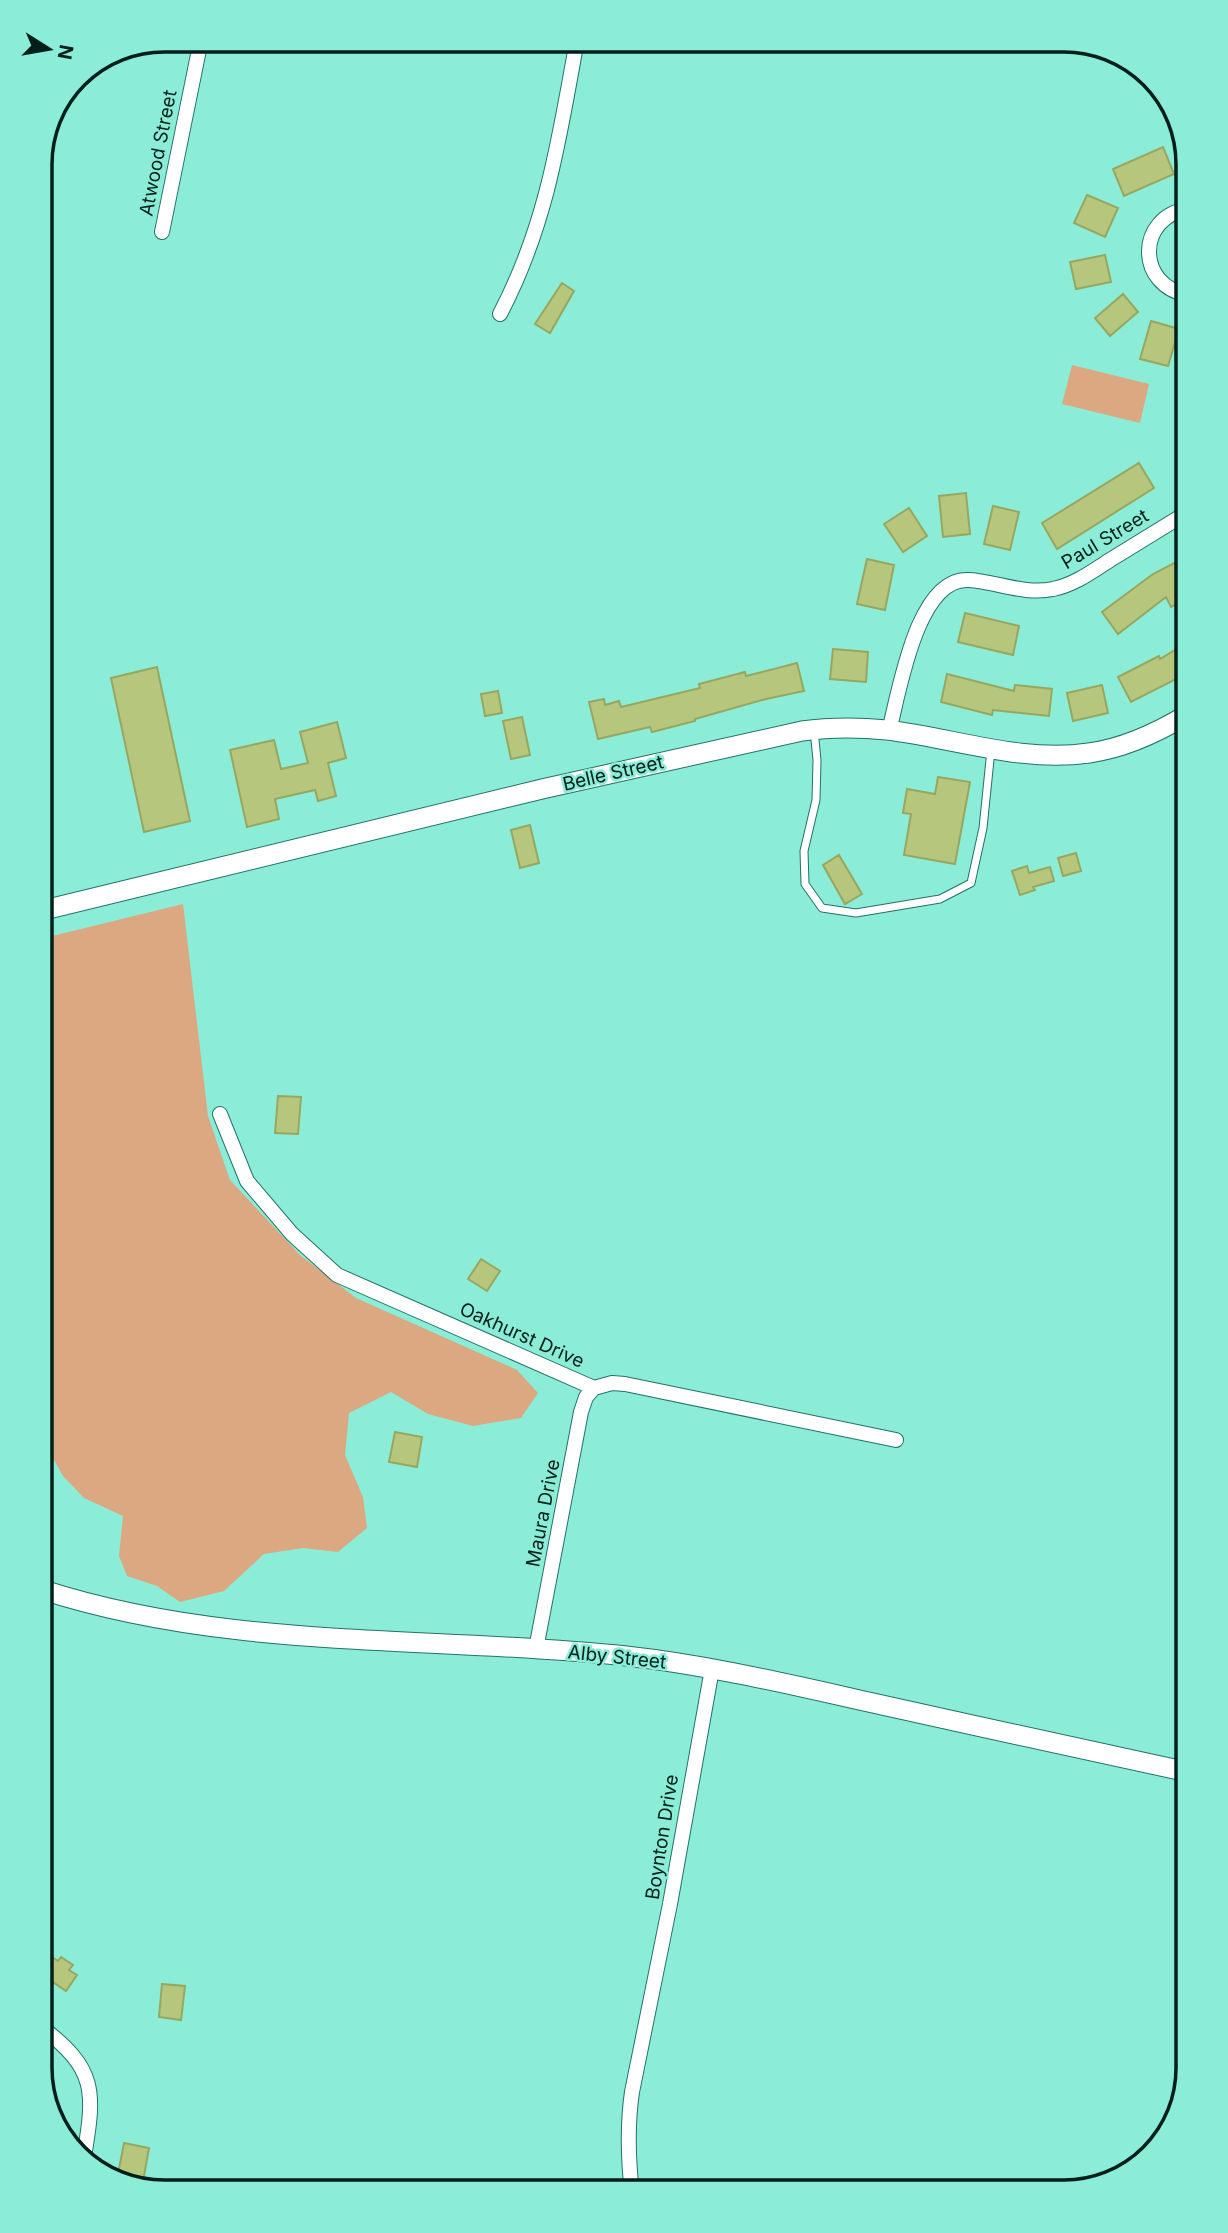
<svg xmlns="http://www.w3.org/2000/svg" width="1228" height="2233" font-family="Inter,sans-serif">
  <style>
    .green { fill: #dba882 }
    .building { fill: #b7c67d; stroke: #98a75f; stroke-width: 2 }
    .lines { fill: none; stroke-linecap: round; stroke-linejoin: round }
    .service-casing { stroke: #247264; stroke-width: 9 }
    .minor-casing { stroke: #247264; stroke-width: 16 }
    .tertiary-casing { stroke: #247264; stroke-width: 21 }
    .service { stroke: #fff; stroke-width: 7 }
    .minor { stroke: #fff; stroke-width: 14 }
    .tertiary { stroke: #fff; stroke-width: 19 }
    .labels { text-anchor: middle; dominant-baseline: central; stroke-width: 5; stroke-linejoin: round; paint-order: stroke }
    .street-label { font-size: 19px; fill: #001f19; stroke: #8bedd7 }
    .rim { fill: none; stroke: #001f19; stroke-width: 3.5 }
  </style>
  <rect width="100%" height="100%" fill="#8bedd7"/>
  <path class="green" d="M1072,365L1149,384L1140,423L1062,404Z
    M183,904L208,1116L230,1180L300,1255L356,1298L517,1370L538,1393L521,1418L473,1426L428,1414L391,1392L349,1413L345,1455L363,1497L367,1528L338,1552L303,1548L264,1554L224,1591L180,1602L157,1586L127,1576L119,1556L123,1516L84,1498L63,1476L40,1435V939Z"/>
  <path class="building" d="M1163,147L1174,174L1124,196L1113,169Z
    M1087,195L1118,208L1105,237L1074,223Z
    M1105,255L1111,282L1076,289L1070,262Z
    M562,283L574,291L550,333L535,324Z
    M1123,294L1138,312L1110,336L1095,318Z
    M1151,321L1179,329L1168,366L1140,359Z
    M1139,463L1154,488L1057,549L1042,523Z
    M966,493L970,534L943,537L939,496Z
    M993,506L1019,512L1010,550L984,544Z
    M909,508L927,536L903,552L884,524Z
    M867,559L894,565L885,610L857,604Z
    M1178,561L1188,580V599L1171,607L1166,597L1118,634L1102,612L1153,574Z
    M965,613L1019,626L1013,655L958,642Z
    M1188,642V673L1131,702L1118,677L1159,656L1160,659Z
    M833,649L868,652L866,682L830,679Z
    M797,663L804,691L766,699L695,719V721L652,732L650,727L598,739L589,702L604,699L605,705L619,701L621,707L700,688L699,684L745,672L746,676Z
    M157,667L190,821L144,832L111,678Z
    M947,674L1014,691L1015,685L1052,689L1049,716L993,710L992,715L941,702Z
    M1102,685L1108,713L1073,721L1067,693Z
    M498,691L502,713L485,716L481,694Z
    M522,717L530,755L511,759L503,721Z
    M337,722L346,758L328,763L336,796L318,801L315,790L275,799L279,819L247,827L230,750L274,740L281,769L308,763L300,732Z
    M938,777L970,782L955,864L904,855L911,814L903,813L907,789L935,794Z
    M530,825L539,863L520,868L511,830Z
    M1076,853L1081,871L1063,876L1058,858Z
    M839,855L862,894L845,904L823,865Z
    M1027,866L1029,873L1050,867L1054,881L1033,887L1035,890L1020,895L1012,871Z
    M278,1096L301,1097L298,1134L275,1133Z
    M481,1259L500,1271L487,1291L468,1279Z
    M395,1432L422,1437L417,1467L389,1462Z
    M40,1949L58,1961L61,1957L73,1965L69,1970L77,1975L66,1991L40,1973Z
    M162,1984L185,1986L181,2020L159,2017Z
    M124,2143L149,2148L142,2187L117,2179Z"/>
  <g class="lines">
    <defs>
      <path id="service" d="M814,730L817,760L816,800L804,851L805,884L822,908L856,913L940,899L971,883L983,828L991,750"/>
      <path id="minor" d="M162,232L201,40
        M1188,295C1136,286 1136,217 1188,209
        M500,314C547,224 559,139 577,40
        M889,731C899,693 917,576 969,580C997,582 1025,595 1053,589C1074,585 1093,571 1110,560C1136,544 1162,528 1188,512
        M220,1114L247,1181L292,1234L337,1275L594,1388L612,1383L625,1384L896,1440
        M536,1649L581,1412L586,1397L594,1388
        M40,2026C97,2069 95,2091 84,2157
        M632,2193C628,2158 627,2126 632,2092L670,1904L712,1669"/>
      <path id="tertiary" d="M40,911L542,789L802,731C830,727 858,727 887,730C954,738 1021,763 1089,753C1125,748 1157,733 1188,714
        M40,1589C230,1651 430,1635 626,1656C709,1665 792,1685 873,1703C978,1726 1083,1750 1188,1772"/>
    </defs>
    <use href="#service" class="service-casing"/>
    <use href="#minor" class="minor-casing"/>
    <use href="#tertiary" class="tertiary-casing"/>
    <use href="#service" class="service"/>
    <use href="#minor" class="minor"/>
    <use href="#tertiary" class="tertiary"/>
  </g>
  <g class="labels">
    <g class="street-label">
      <text transform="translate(158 153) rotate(-79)">Atwood Street</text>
      <text transform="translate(1105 539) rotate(-31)">Paul Street</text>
      <text transform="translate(613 773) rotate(-13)">Belle Street</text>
      <text transform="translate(522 1335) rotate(24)">Oakhurst Drive</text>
      <text transform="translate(543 1513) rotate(-79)">Maura Drive</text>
      <text transform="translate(617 1657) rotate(6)">Alby Street</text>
      <text transform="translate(662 1837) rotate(-81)">Boynton Drive</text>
    </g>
  </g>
  <path d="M0 0H1228V2233H0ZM164 52H1064A112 112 0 0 1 1176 164V2068A112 112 0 0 1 1064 2180H164A112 112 0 0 1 52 2068V164A112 112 0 0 1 164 52Z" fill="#8bedd7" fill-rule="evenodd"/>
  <path class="rim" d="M164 52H1064A112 112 0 0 1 1176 164V2068A112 112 0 0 1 1064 2180H164A112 112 0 0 1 52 2068V164A112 112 0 0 1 164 52Z"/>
  <g transform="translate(49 49) rotate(101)" stroke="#8bedd7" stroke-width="5" paint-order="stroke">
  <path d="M0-5L12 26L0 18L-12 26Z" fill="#001f19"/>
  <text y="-10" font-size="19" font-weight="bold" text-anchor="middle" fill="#001f19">N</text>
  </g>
</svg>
